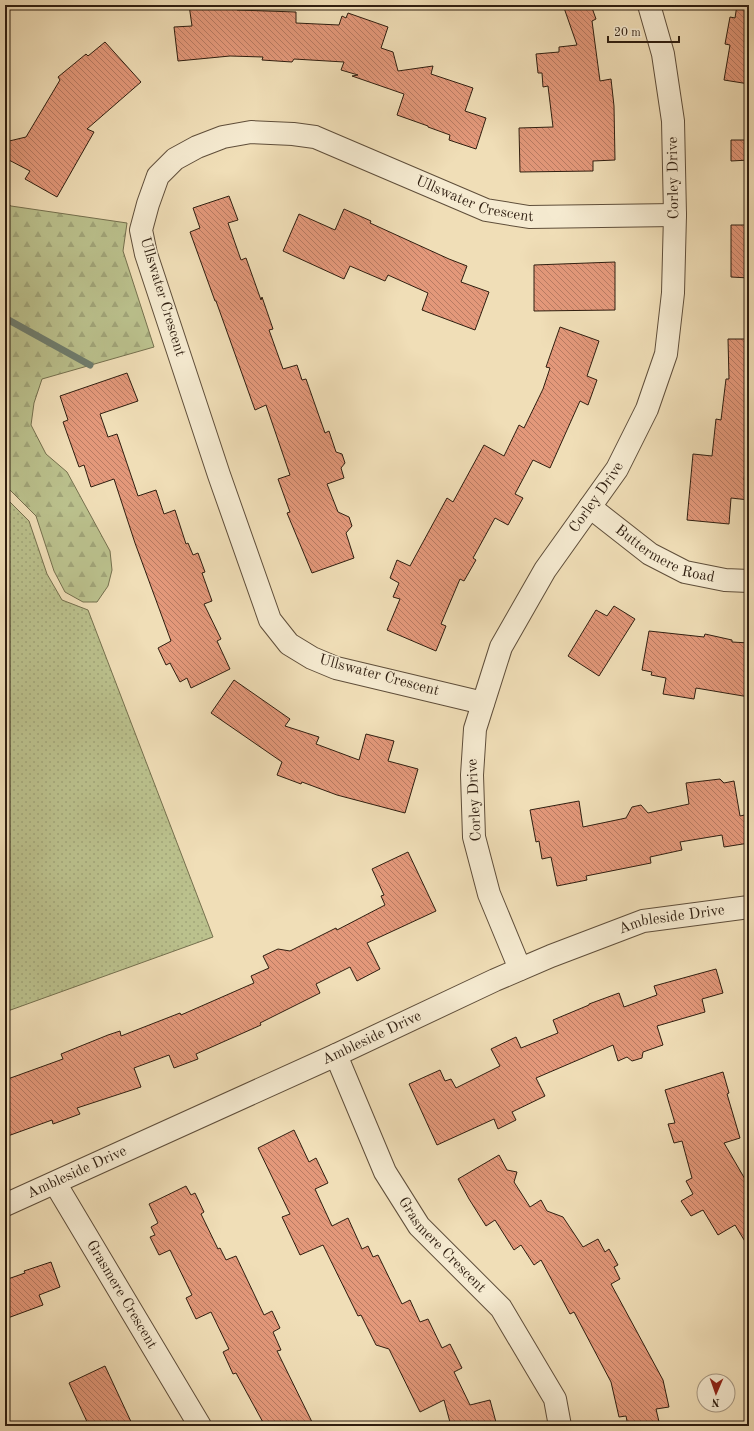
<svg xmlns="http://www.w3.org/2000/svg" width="754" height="1431" font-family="'Old Standard TT',serif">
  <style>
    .grass { fill: url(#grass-dots); stroke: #75704e }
    .forest { fill: url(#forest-firs); stroke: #75704e }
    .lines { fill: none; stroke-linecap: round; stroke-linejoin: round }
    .stream { stroke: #6f7d6e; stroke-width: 7 }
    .building { fill: url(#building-back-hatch); stroke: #2f1e10 }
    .minor-casing { stroke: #5f4e3a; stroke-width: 24 }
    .tertiary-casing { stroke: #5f4e3a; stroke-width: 24 }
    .minor { stroke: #f5ead0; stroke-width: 22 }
    .tertiary { stroke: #f5ead0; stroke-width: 22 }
    .labels { text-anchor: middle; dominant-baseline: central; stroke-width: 3; stroke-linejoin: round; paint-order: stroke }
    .street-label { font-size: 15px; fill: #2f1e10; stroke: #f5ead0 }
  </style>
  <defs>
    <pattern id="grass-dots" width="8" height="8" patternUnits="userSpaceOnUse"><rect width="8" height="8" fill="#bbc18d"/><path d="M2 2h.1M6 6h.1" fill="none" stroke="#a1a579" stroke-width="1.8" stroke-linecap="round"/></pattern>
    <pattern id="forest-firs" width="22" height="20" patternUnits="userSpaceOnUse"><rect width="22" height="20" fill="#bbc18d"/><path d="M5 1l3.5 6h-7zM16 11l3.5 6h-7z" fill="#a1a579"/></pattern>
    <pattern id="building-back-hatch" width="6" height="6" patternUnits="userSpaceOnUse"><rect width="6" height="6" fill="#e3987a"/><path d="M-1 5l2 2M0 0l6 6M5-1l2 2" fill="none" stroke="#b87b63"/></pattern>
  </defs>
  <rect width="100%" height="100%" fill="#f0deb7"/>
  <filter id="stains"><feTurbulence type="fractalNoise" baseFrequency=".005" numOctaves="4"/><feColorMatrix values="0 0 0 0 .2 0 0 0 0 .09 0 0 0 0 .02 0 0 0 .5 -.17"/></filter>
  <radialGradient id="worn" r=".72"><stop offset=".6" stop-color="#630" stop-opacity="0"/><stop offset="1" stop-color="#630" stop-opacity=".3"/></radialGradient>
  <path class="grass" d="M5,497L29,521L47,574L62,600L88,610L213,937L5,1012Z"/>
  <path class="forest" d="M5,202L11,206L127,223L123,251L154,347L42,379L34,403L31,425L46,454L67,472L110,551L112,570L108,586L97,602H83L65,592L54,571L36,516L5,485Z"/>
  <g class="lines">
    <path class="stream" d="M5,318L90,365"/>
  </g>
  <path class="building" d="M189,5H236L237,10L296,12V23L339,25L342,16L346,18L348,13L388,27L381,48L393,52L398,71L433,66L431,74L473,88L465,111L486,118L476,149L449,140L450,135L428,127V126L397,115L404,94L352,76L358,75L341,70L344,62L294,59L292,62L262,60L263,57L230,56L178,61L174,27L192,26Z
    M563,5H591L596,19L592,21L600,81L611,79L614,106L615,160L593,161V171L520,172L519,128L553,127L548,86L543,87L542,73H538L536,54L559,52V47L577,45Z
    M737,5H749V84L724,80L730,45L725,44L730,17L735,18Z
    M105,42L141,82L87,129L94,132L57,197L25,179L30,171L5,158V142L26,137L60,80L58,77L86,54L88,56Z
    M731,140H749V160L731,161Z
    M229,196L238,220L228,223L241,260L246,258L261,300L262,297L273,329L269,330L283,369L297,365L302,380L306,379L325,433L329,431L336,452L342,454L345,463L341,468L344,478L327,484L338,512L349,517L352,526L346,533L354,558L312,573L287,513L290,512L278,479L290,475L266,405L255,410L216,301H215L190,232L200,228L193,208Z
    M344,209L371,221L370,223L449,259L467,266L461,282L489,292L475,330L422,310L428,293L388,275L385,281L350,266L344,279L283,251L299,214L335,230Z
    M731,225H749V278L731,277Z
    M615,262V310L534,311V265Z
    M560,327L599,341L587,376L597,380L588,405L580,401L550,468L533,460L515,494L523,498L508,525L495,518L473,558L476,560L464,581L460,579L441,624L446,626L436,651L387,630L400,599L393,597L399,583L390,578L397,560L410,566L447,498L453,502L484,445L504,456L519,425L524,428L543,389L550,368L546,367Z
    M728,339H749V435L744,480H749V500L731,498L729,524L687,520L693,454L712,456L716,419L721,420L726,379H729Z
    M127,373L138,401L100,414L108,437L117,434L138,496L156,490L164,514L175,510L186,544L188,543L193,555L198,553L205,572L202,573L212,601L204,604L221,639L217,641L230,669L191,688L187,678L180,682L170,663L166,665L158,648L171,641L135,543L114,479L91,487L84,465L79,467L63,422L68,420L60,396Z
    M614,606L635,619L599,676L568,656L596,610L607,616Z
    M649,631L704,637L705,634L732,640V642L749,643V697L696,688L694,699L663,694L666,678L651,675L652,672L642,670Z
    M234,680L290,719L285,726L319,737L316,744L359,760L366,734L394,741L388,761L418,769L405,813L337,795L302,782L301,784L277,775L282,762L211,713Z
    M720,779L724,783L734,781L740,816L749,814V843L724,847L722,835L680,842L682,850L650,857L651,863L586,876L587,880L557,886L551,857L542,859L539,841L536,842L530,810L579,801L583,827L626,818L632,807L641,805L648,813L689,804L686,783Z
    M408,852L436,911L367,943L380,969L357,981L350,967L316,984L320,993L260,1023L261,1025L196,1054L198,1059L174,1068L169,1055L134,1068L141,1087L77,1108L80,1114L53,1124L52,1120L5,1137V1080L63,1059L61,1054L108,1035L120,1031L121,1036L180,1013L181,1015L254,983L251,976L269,968L263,956L278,949L290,951L336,928L337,930L385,905L381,896L384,895L372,869Z
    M716,969L723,993L702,999L705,1012L657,1026L663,1045L643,1052L642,1058L632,1061L627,1057L618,1061L613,1045L536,1078L545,1096L512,1112L516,1120L498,1129L494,1119L437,1145L409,1084L440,1070L445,1081L451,1079L456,1088L500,1066L491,1049L516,1037L521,1048L558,1033L553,1020L589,1005V1004L619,993L624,1007L657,995L654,986Z
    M723,1072L729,1093L727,1094L740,1138L724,1143L749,1186V1248L735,1225L718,1235L703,1210L691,1216L681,1201L693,1194L686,1181L692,1178L682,1141L674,1143L668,1124L675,1123L665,1090Z
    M294,1130L309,1162L316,1158L328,1183L315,1189L332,1226L348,1218L362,1249L368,1246L373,1257L378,1255L402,1304L410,1300L420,1322L428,1319L442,1348L450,1344L462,1368L454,1372L470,1405L490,1400L497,1426H451L444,1400L420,1412L389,1349L376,1345L361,1315L358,1316L323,1245L300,1255L282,1217L290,1214L258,1148Z
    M499,1155L507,1170L517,1172L514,1182L530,1207L541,1200L547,1211L563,1217L583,1247L598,1239L605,1252L609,1249L618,1265L614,1267L620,1279L611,1284L663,1380L669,1407L656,1409L660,1426H628L626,1416L619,1417L611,1382L574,1312L570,1314L541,1260L534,1265L521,1245L514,1250L495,1220L486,1226L469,1199L458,1179Z
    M186,1186L191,1195L195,1193L204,1212L201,1214L218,1249L220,1248L226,1260L236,1256L264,1315L272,1311L280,1328L273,1332L281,1350L277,1351L314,1426H265L236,1373L233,1374L223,1352L229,1349L211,1312L196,1319L186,1298L192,1295L170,1250L159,1255L150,1237L155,1235L151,1227L158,1223L149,1204Z
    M51,1262L60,1287L39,1295L43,1305L5,1319V1280L25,1273L24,1271Z
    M105,1366L133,1426H89L69,1383Z"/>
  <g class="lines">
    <defs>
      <g id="minor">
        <path id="s1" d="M590,507L650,554L685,572L725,580L749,581"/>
        <path id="s2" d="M483,703L336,668L312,658L289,644L270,620L219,475L146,254L141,230L148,204L158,176L175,159L197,147L223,137L251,132L293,134L315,137L486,210L529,217L675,215"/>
        <path id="s3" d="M336,1055L385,1172L419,1226L501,1308L555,1399L560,1426"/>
        <path id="s4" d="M55,1183L200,1426"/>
      </g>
      <g id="tertiary">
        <path id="s5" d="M520,969L489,894L474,837L472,775L475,729L501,647L545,570L617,469L647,409L666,354L673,293L675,215L673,121L663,54L649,5"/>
        <path id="s6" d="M5,1205L336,1055L495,980L551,956L643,921L749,907"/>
      </g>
    </defs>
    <use href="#minor" class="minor-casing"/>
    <use href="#tertiary" class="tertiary-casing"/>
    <use href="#minor" class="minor"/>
    <use href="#tertiary" class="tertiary"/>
  </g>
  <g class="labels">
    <g class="street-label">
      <text transform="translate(674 178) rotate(-91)">Corley Drive</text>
      <text stroke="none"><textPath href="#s2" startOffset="1044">Ullswater Crescent</textPath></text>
      <text transform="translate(162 297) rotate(73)">Ullswater Crescent</text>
      <text stroke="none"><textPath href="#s5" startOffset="512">Corley Drive</textPath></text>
      <text stroke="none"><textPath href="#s1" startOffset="90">Buttermere Road</textPath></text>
      <text transform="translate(379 676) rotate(15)">Ullswater Crescent</text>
      <text transform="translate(475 800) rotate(-93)">Corley Drive</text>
      <text stroke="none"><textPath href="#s6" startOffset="727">Ambleside Drive</textPath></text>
      <text stroke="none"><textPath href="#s6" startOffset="403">Ambleside Drive</textPath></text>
      <text stroke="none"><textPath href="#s6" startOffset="79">Ambleside Drive</textPath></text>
      <text stroke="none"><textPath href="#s3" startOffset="220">Grasmere Crescent</textPath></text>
      <text stroke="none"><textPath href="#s4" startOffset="130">Grasmere Crescent</textPath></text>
    </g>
  </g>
  <rect width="754" height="1431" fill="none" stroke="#f0deb7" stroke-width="20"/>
  <rect x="6" y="6" width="742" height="1419" fill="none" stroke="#2f1e10" stroke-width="2"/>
  <rect x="10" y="10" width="734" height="1411" fill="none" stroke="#2f1e10"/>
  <g transform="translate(716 1393) rotate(182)"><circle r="19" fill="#f5ead0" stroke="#a69883"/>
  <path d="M0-3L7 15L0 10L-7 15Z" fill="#8f2418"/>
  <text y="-6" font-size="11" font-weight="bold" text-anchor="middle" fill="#2f1e10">N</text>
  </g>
  <path d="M608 36v6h71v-6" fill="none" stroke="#2f1e10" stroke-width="2"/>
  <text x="614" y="36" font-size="12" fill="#2f1e10" stroke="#f5ead0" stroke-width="3" paint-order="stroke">20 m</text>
  <rect width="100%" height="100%" filter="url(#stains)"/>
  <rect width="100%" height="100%" fill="url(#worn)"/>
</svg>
